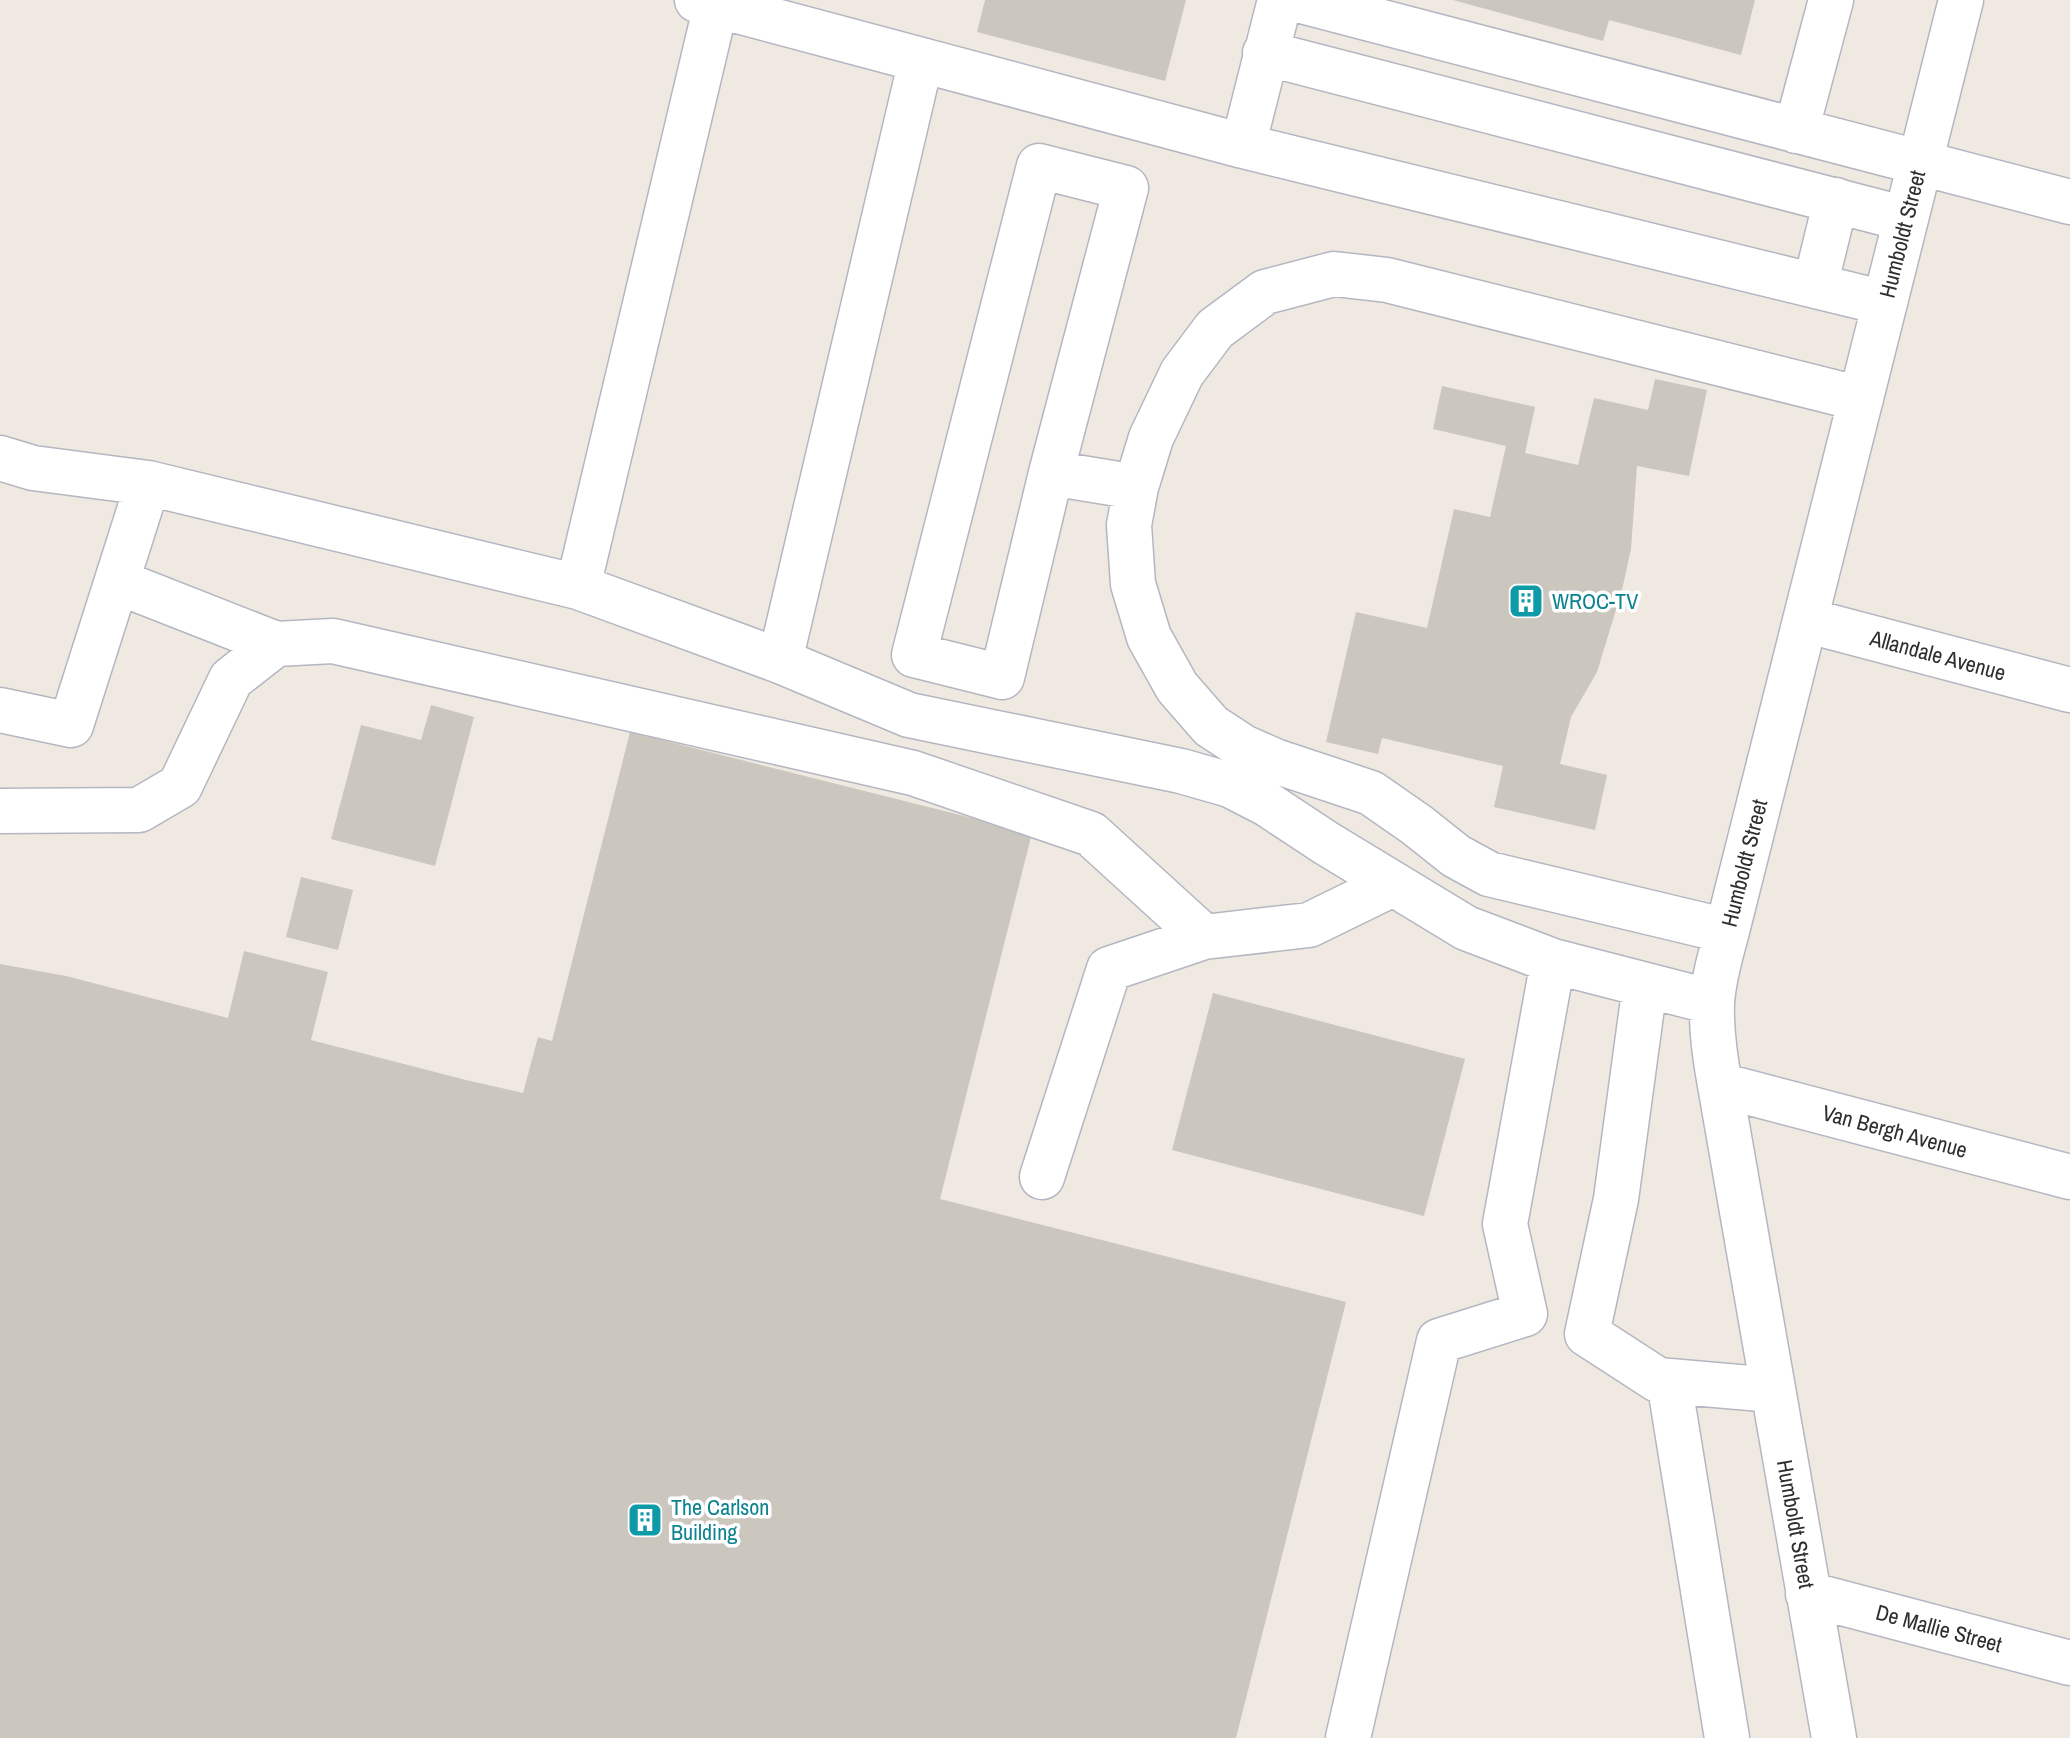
<svg xmlns="http://www.w3.org/2000/svg" width="2070" height="1738" font-family="'Archivo Narrow',sans-serif">
  <style>
    .building { fill: #cbc7bf }
    .lines { fill: none; stroke-linecap: round; stroke-linejoin: round }
    .minor-casing { stroke: #b4b7c1; stroke-width: 47 }
    .minor { stroke: #fff; stroke-width: 44 }
    .labels { text-anchor: middle; dominant-baseline: central; stroke-width: 7; stroke-linejoin: round; paint-order: stroke }
    .street-label { font-size: 22px; fill: #2e2e2e; stroke: #fff }
    .culture-label { font-size: 22px; fill: #0d838f; stroke: #fff; text-anchor: start }
  </style>
  <rect width="100%" height="100%" fill="#efe9e1"/>
  <path class="building" d="M985,0H1186L1165,81L977,32Z
    M1453,0H1755L1741,55L1609,20L1603,41Z
    M1655,379L1707,390L1689,476L1637,466L1631,549L1622,590L1597,672L1571,717L1560,764L1607,775L1595,830L1494,807L1503,766L1382,738L1378,754L1326,742L1356,612L1427,628L1454,509L1490,517L1506,446L1433,429L1442,386L1535,407L1525,453L1578,465L1594,398L1648,410Z
    M431,705L474,717L435,866L331,839L361,725L421,740Z
    M630,732L1032,833L940,1199L1346,1302L1236,1738H0V964L66,976L228,1018L244,951L328,972L311,1040L466,1080L523,1093L538,1037L552,1041Z
    M301,877L353,890L338,950L286,937Z
    M1213,993L1465,1059L1424,1216L1172,1150Z"/>
  <g class="lines">
    <defs>
      <path id="minor" d="M697,0L1243,146L1280,0
        M1298,0L2070,202
        M1265,53L1906,219
        M921,60L780,661L909,715L1181,771L1230,785L1267,804L1326,843L1466,928L1553,961L1712,1002
        M1796,131L1831,0
        M1243,146L1885,303
        M1039,166L1126,188L1051,473L1002,677L914,655Z
        M1815,286L1836,200
        M0,458L33,468L148,483L578,587L780,661
        M1051,473L1136,487
        M118,582L276,644
        M578,587L716,5
        M1805,620L2070,690
        M0,710L71,725L148,483
        M0,811L139,810L180,786L231,679L276,644L333,641L913,773L1091,834L1204,937
        M1727,931L1489,874L1456,856L1417,825L1371,793L1275,761L1243,747L1211,726L1177,687L1149,637L1133,584L1129,525L1136,487L1151,438L1182,373L1215,329L1265,292L1334,274L1387,280L1861,399
        M1645,985L1616,1199L1587,1334L1658,1380L1773,1390
        M1720,1085L2070,1177
        M1042,1177L1109,969L1204,937L1309,925L1393,884
        M1669,1381L1727,1738
        M1808,1594L2070,1663
        M1348,1738L1439,1341L1525,1314L1505,1224L1553,961
        M1834,1738L1720,1085C1715,1058 1711,1031 1712,1004C1713,979 1721,954 1727,931L1961,0"/>
    </defs>
    <use href="#minor" class="minor-casing"/>
    <use href="#minor" class="minor"/>
  </g>
  <defs>
    <symbol id="building-square" viewBox="-11 -11 22 22"><rect x="-9" y="-9" width="18" height="18" rx="4" fill="#0f9aa8" stroke="#fff"/><path d="M-4-6H4V6H1V3H-1V6H-4ZM-2.5-4.3h1.7v1.8h-1.7ZM.8-4.3h1.7v1.8H.8ZM-2.5-1h1.7V.8h-1.7ZM.8-1h1.7V.8H.8Z" fill="#fff"/></symbol>
  </defs>
  <g fill-rule="evenodd">
    <use href="#building-square" x="1506" y="581" width="40" height="40"/>
    <use href="#building-square" x="625" y="1500" width="40" height="40"/>
  </g>
  <g class="labels">
    <g class="street-label">
      <text transform="translate(1902 234) rotate(-76)">Humboldt Street</text>
      <text transform="translate(1938 655) rotate(15)">Allandale Avenue</text>
      <text transform="translate(1744 863) rotate(-76)">Humboldt Street</text>
      <text transform="translate(1895 1131) rotate(15)">Van Bergh Avenue</text>
      <text transform="translate(1796 1524) rotate(80)">Humboldt Street</text>
      <text transform="translate(1939 1628) rotate(15)">De Mallie Street</text>
    </g>
    <g class="culture-label">
      <text x="1552" y="601">WROC-TV</text>
      <text x="671" y="1507">The Carlson<tspan x="671" dy="25">Building</tspan></text>
    </g>
  </g>
</svg>
